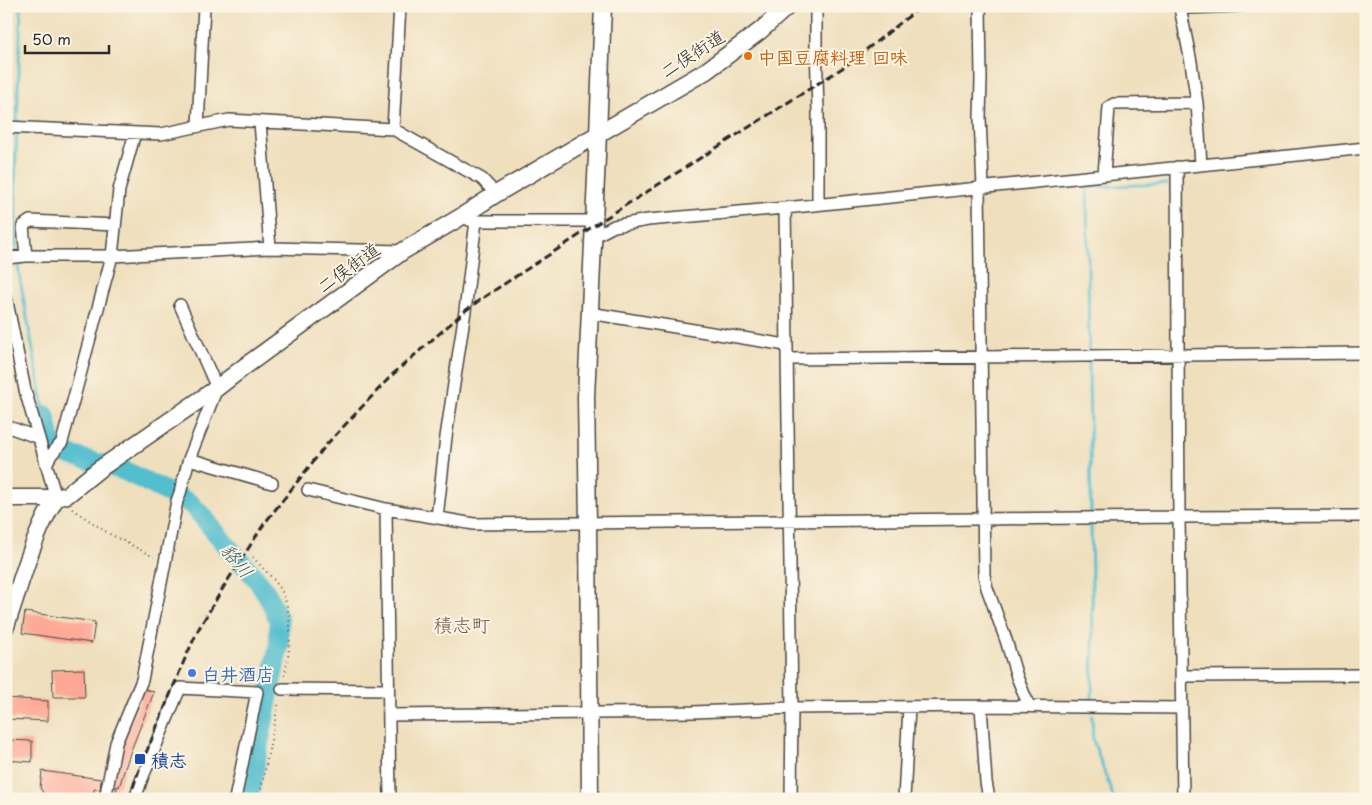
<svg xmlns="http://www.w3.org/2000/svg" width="1372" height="805" font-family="'Playpen Sans','Klee One',sans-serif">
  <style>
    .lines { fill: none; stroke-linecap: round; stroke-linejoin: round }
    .stream { stroke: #53bece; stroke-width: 3 }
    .river { stroke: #53bece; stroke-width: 20 }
    .building { fill: #fda895 }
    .street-casing { stroke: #484641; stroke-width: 14 }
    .secondary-casing { stroke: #484641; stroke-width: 19 }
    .path { stroke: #484641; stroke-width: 2; stroke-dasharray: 1 4; stroke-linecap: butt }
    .street { stroke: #fff; stroke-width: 11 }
    .secondary { stroke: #fff; stroke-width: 16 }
    .rail { stroke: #2b2b2b; stroke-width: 3; stroke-dasharray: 8 4; stroke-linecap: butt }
    .food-dot { fill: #e8710a; stroke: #fcf5e5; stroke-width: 2 }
    .shop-dot { fill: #3f7fe0; stroke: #fcf5e5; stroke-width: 2 }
    .transit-dot { fill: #1a4fb4; stroke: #fcf5e5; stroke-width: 2 }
    .labels { text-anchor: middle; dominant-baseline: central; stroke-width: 4; stroke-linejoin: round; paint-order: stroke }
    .street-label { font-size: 18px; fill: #2b2b2b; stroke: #fcf5e5 }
    .food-label { font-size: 18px; font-weight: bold; fill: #c56008; stroke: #fcf5e5; text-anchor: start }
    .shop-label { font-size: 18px; font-weight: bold; fill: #366cbe; stroke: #fcf5e5; text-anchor: start }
    .transit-label { font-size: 18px; font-weight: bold; fill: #164399; stroke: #fcf5e5; text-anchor: start }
    .water-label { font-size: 19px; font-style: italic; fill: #395e64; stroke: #fcf5e5 }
    .neighbourhood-label { font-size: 19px; fill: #745750; stroke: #fcf5e5 }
  </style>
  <rect width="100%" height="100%" fill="#fcf5e5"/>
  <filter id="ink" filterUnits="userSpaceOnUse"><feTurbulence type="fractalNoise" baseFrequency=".02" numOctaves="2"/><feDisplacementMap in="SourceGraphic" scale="10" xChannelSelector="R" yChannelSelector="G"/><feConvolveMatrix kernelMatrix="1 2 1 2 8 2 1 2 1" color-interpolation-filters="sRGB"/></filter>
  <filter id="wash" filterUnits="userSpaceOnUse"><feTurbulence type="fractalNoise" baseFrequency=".0096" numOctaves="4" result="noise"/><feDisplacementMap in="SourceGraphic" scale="20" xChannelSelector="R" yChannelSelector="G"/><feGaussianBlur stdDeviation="1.12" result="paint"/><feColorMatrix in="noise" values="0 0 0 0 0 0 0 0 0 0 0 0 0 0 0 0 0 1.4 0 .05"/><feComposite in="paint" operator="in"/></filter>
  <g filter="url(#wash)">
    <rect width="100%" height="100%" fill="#efdfbd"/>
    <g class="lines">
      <path class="stream" d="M21,6L15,179L16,245L19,274L45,415
        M1089,351L1087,187L1167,184
        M1089,360L1091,514
        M1091,523L1093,644L1092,701
        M1092,716L1093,740L1114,799"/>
      <path class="river" d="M45,415L50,437L54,447L67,454L125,471L191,504L202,516L228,547L255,577L267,594L279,620V644L248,799"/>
    </g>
    <g id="blocks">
      <path class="building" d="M25,612L95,622L92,643L22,633Z
        M84,669L85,697H53L52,670Z
        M145,689L154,692L130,753L119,787L111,785L117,756Z
        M6,698L48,701V721L6,719Z
        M6,740L32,741V762L6,760Z
        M42,771L101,779L100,790L94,789V796L83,795L80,799H47L40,788Z
        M111,787L117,788L115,799H108Z"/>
    </g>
  </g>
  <g filter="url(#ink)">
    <use href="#blocks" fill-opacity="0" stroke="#484641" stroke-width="1"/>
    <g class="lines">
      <defs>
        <path id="street" d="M816,6V46L818,111V204
          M980,6L981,79L980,118L983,187
          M6,8V6
          M1180,8L1191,62L1197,103L1201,165
          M1188,8L1239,6
          M260,122L270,248
          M198,126L204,6
          M6,127L161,134L229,120L393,129L482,179L496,194
          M393,129L400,6
          M1177,167L1179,517L1366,516
          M1104,175L1109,107L1114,104L1197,103
          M979,187L984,575L987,588L1006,640L1017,677L1029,706
          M785,208L792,708L791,799
          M469,220L476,221H594
          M593,237L614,226L648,220L785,208L1366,148
          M26,256L23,226L30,221L115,225
          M6,258L26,256H112L270,248L403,251
          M6,297L25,390L56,498
          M589,313L786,345
          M787,359L1366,353
          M6,426L39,438
          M189,459L272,483
          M46,464L51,455L62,442L112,256L119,190L135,133
          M308,490L386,509
          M437,518L446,437L465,311L476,221
          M1181,676L1366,675
          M282,689L388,690
          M981,706L986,782L989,799
          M389,715L693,712L792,708L981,706L1181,708
          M105,799L116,743L142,680L177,501L180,493L189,459L217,388L180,305
          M135,799L141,781L180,688L257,692L235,799
          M390,799L386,509L474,524L1179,517L1183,799
          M904,799L909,707"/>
        <path id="secondary" d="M6,498H56
          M6,626C21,583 32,537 56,498L67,495L98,470L217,388L244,367L403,251L459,218L496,194L706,71L760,31L788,6
          M590,799L588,524L586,397L598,134L603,6"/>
      </defs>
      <use href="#street" class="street-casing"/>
      <use href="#secondary" class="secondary-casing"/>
      <path class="path" d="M72,509L108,533L154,557
        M253,557C260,566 276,580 281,590C295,618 290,649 284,679
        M122,799L123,796
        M259,799L279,701"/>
      <use href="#street" class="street"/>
      <use href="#secondary" class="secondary"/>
      <path class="rail" d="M129,799L139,770L184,661L198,630L226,583L264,524L327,444L392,375L465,311L481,299L615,212L844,67L922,6"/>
    </g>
  </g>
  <circle class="food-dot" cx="748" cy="56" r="5"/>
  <circle class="shop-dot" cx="192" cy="673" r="5"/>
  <rect class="transit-dot" x="134" y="753" width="12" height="12" rx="2.5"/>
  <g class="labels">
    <g class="street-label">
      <text transform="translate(692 53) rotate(-33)">二俣街道</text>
      <text transform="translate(348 267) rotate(-36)">二俣街道</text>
    </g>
    <g class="food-label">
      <text x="758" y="56">中国豆腐料理 回味</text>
    </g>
    <g class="shop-label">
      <text x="202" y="673">白井酒店</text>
    </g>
    <g class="transit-label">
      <text x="151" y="759">積志</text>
    </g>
    <g class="water-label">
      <text transform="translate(238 560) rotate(50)">貉川</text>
    </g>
    <g class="neighbourhood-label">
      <text x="462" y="624">積志町</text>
    </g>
  </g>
  <rect width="1372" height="805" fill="none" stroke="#fcf5e5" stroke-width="25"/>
  <path d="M25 45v8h84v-8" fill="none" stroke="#2b2b2b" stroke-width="2.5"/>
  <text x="32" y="45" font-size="15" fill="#2b2b2b" stroke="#fcf5e5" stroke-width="4" paint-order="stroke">50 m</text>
</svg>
